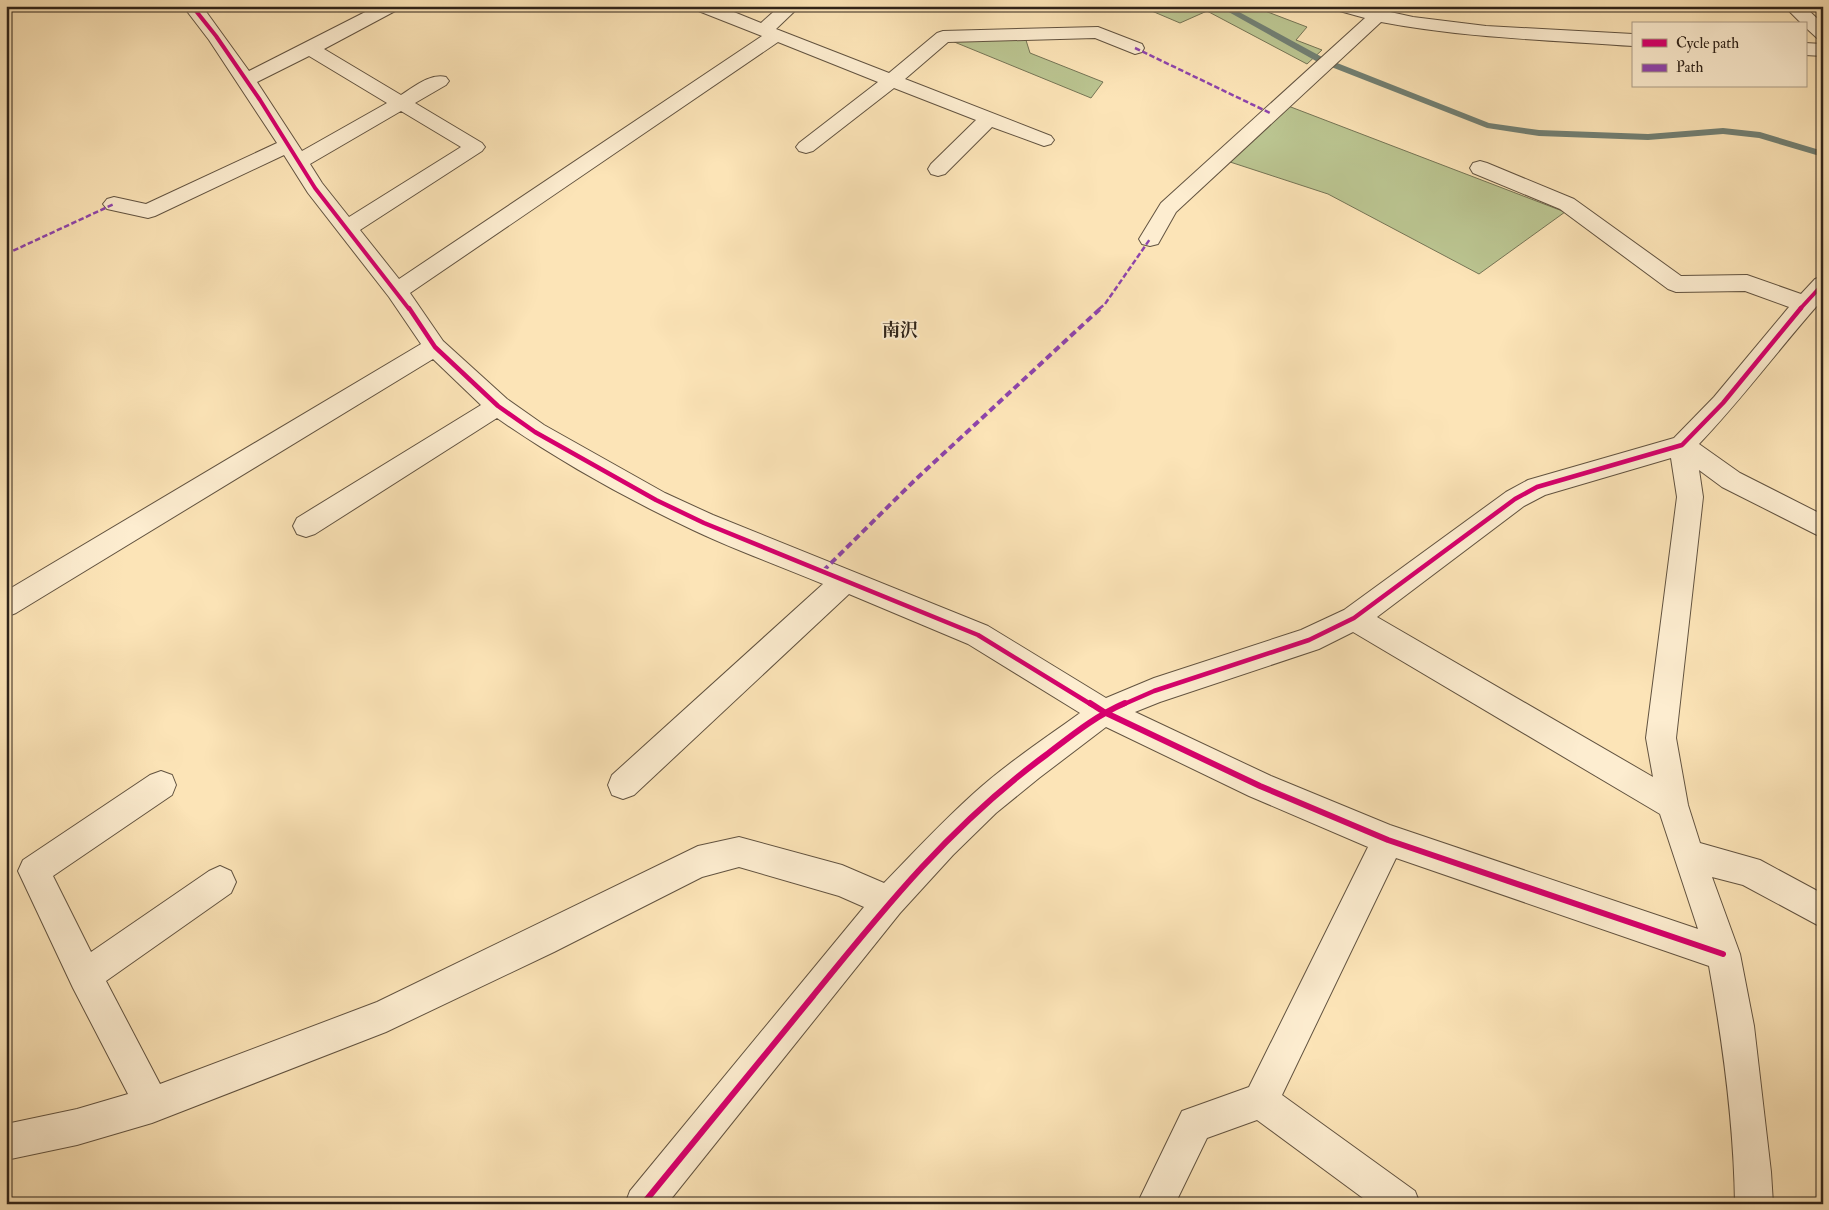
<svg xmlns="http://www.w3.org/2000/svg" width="1829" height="1210" font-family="'IM FELL Double Pica','Noto Serif JP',serif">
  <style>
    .green { fill: #bbc591; stroke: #757455 }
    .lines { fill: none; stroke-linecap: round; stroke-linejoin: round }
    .stream { fill: #728074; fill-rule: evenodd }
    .minor-casing { stroke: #625340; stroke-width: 2 }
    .minor { fill: #fdedd0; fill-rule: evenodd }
    .quiet-far1 { stroke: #8e44ad; stroke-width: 2.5; stroke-dasharray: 5.5 2.5; stroke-linecap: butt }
    .quiet { stroke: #8e44ad; stroke-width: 4; stroke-dasharray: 7 4; stroke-linecap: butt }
    .cycleway-far2-casing { stroke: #fdedd0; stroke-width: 6 }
    .cycleway-far1-casing { stroke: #fdedd0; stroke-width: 8 }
    .cycleway-casing { stroke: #fdedd0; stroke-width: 9 }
    .cycleway-far2 { stroke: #d6006c; stroke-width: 4 }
    .cycleway-far1 { stroke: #d6006c; stroke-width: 4.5 }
    .cycleway { stroke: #d6006c; stroke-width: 6 }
    .labels { text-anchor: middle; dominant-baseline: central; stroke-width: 4; stroke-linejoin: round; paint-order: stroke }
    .quarter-label { font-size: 18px; font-weight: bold; fill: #2f2319; stroke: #fdedd0 }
  </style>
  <rect width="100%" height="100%" fill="#fce4b7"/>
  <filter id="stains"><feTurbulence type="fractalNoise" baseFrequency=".004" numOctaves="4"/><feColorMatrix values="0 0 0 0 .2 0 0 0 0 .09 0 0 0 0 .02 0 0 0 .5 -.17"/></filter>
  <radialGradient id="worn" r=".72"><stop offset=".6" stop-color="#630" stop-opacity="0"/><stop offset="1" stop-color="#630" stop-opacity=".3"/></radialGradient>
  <path class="green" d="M1140,6H1252L1307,27L1296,40L1322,50L1307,64L1207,11L1180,23Z
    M1025,37L1030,53L1103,82L1091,98L947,39Z
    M1283,104L1565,212L1479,274L1328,194L1227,161Z"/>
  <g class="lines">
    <path class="stream" d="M1218,6H1228L1322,57L1489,123L1539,130L1648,134L1723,128L1760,132L1823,151V157L1759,138L1723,134L1648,140L1539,136L1487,128L1316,61Z"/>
    <defs>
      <path id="minor" d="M183,6H202L249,71L377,6H400L397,10L324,49L401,95C414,87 430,73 446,77L449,81L446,85L415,103L482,143L485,147L482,151L360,230L399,279L762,36L696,10L693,6H719L761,23L780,6H800L776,29L889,73L937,33L943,31L1098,27L1142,44L1144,48L1142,52L1135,54L1095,38L948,42L905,79L1051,136L1054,140L1051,144L1044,146L992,127L945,174L938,176L931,174L928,169L931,164L976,120L894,88L813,151L806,153L799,151L796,147L799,143L878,82L778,42L410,293L443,341L507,399L544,425L665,493L713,515L988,626L1106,698L1154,678L1301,630L1344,610L1506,492L1528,480L1674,438L1714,397L1789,307L1745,291L1676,292L1668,289L1560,209L1473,173L1470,168L1473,163L1480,161L1487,163L1574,199L1681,276L1747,275L1801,294L1815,279L1823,276V299C1781,346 1743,398 1699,444L1740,473L1823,515V538L1722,487L1699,470L1703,497L1676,738L1688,805L1700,843L1760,860L1823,894V928L1743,885L1712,877L1740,954L1754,1026L1771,1172L1773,1204H1735C1734,1124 1723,1044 1709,966L1396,858L1282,1095L1415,1191L1420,1204H1371L1257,1120L1207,1138L1175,1204H1137L1182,1111L1249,1087L1368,847L1249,796L1106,727L1039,778L996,813L953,855L900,913L667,1204H625L630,1191L864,907L839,896L739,867L702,877L554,952L386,1032L152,1123L77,1145L6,1160V1124L77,1109L128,1094L73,988L18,871L23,860L150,775L161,771L172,775L176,785L172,795L53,876L91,952L209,871L220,866L231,871L236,882L231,893L106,981L160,1084L377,1002L698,846L739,837L842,865L884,883C913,853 942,822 973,794C1006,764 1044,739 1080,713L968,644L849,594L634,795L623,799L612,795L608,785L612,775L823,584C780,566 735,550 693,530C627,499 557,460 497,418L315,534L306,537L297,534L293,526L297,518L481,405L433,359L16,613L6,617V591L421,344L389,297L308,193L284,155L155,216L148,218L107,209L103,204L107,199L114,197L146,204L277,143L209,40ZM309,56L387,103L302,151L257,82ZM401,111L461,147L349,217L322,183L310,164ZM1671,458L1677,497L1646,738L1653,777L1377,617L1524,506L1545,495ZM1353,632L1660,814L1698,929L1390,825L1271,776L1135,712L1160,702L1319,649Z
        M1333,6H1363L1413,17L1486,26L1633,34V46C1549,40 1464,38 1381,22L1176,212L1158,244L1150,246L1142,244L1139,239L1161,203L1365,18L1336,10Z
        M1784,6H1804L1823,24V39L1817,38L1805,27V24H1802Z
        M1805,43L1823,44V56L1805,55Z"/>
    </defs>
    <use href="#minor" class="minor-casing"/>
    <use href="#minor" class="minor"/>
    <path class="quiet-far1" d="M1135,48L1270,113
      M6,254L114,204
      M1099,309L1105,304L1150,239"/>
    <path class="quiet" d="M823,571L915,480L1101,308"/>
    <defs>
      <path id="cycleway-far2" d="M192,6L216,36L260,100L315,188L409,309
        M1800,309L1823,284"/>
      <path id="cycleway-far1" d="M409,308L435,347L498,406L535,432L656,500L704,523L978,635L1092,705
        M1122,705L1154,691L1309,640L1354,618L1515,499L1537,487L1682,445L1723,403L1801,308"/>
      <path id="cycleway" d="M1090,703L1104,712L1260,786L1388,840L1723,954
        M643,1204C700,1135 756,1065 813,996C885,907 952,824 1046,755C1071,736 1095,716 1125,703"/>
    </defs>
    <use href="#cycleway-far2" class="cycleway-far2-casing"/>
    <use href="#cycleway-far1" class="cycleway-far1-casing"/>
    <use href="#cycleway" class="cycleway-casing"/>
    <use href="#cycleway-far2" class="cycleway-far2"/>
    <use href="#cycleway-far1" class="cycleway-far1"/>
    <use href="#cycleway" class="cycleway"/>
  </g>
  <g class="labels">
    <g class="quarter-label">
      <text x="900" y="330">南沢</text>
    </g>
  </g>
  <rect width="1829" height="1210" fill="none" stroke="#fce4b7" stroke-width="25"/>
  <rect x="8" y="8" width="1814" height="1195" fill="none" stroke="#2f2319" stroke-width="2.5"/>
  <rect x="12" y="12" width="1804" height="1185" fill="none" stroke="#2f2319"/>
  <rect x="1632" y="22" width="175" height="65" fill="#fdedd0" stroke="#ab9c87"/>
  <rect x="1642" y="39" width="25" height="8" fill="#d6006c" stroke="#ab9c87"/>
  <text x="1676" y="48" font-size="15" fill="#2f2319">Cycle path</text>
  <rect x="1642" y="64" width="25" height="8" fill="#8e44ad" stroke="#ab9c87"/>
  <text x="1676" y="72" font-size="15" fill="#2f2319">Path</text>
  <rect width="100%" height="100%" filter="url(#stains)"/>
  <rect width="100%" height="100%" fill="url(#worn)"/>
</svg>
